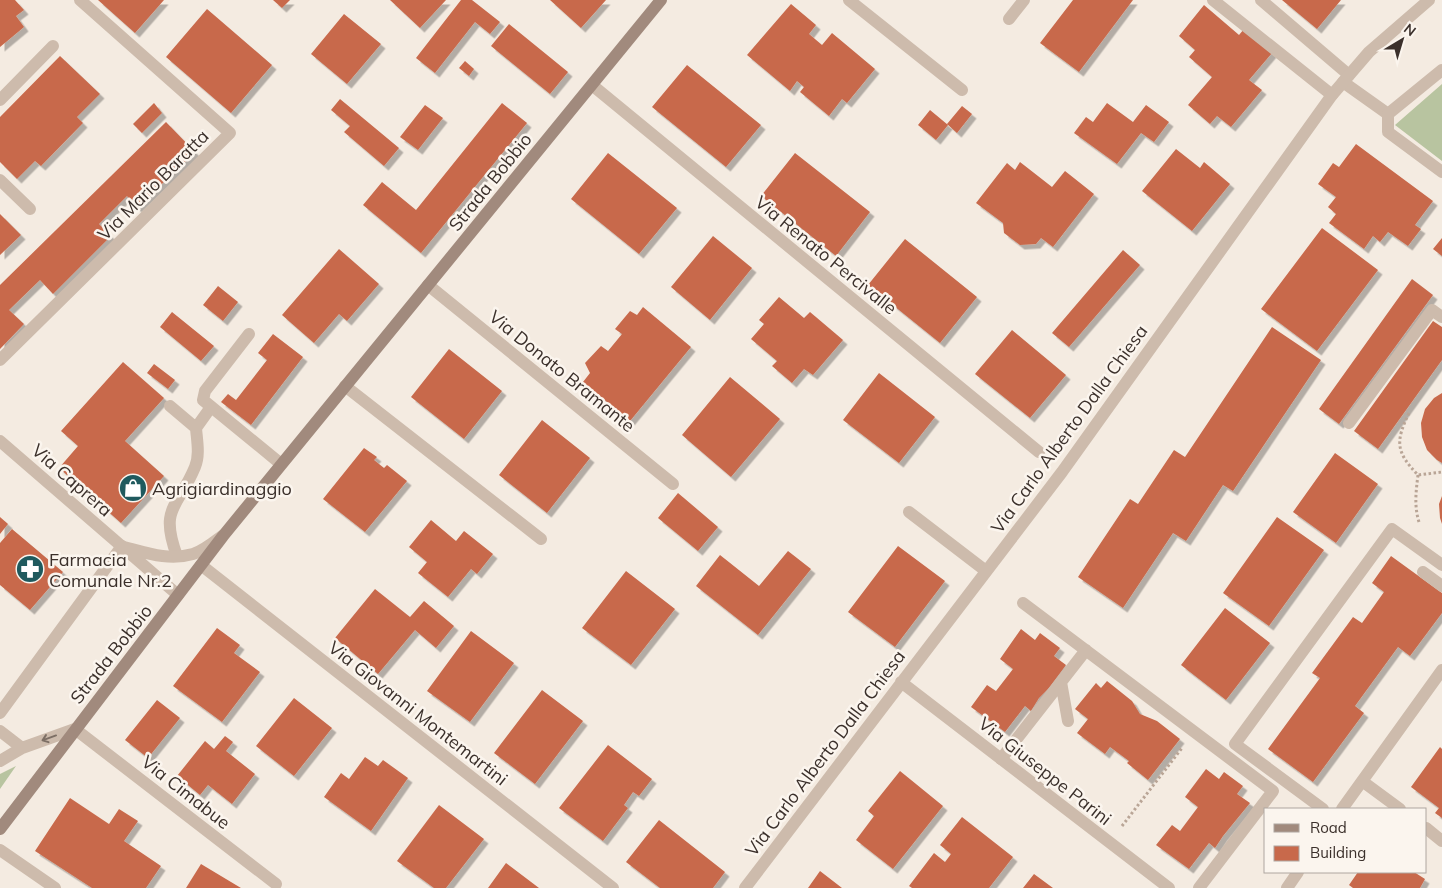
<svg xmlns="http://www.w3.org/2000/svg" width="1442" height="888" font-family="Mulish,sans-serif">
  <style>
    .green { fill: #b8c4a0 }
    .building { fill: #c8694b; filter: url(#shadow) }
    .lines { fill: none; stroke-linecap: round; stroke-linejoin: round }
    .path { stroke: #b9a596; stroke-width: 3; stroke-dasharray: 2.5 2.5; stroke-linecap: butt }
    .lane { stroke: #cdbbac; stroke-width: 12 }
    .street { stroke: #cdbbac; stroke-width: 12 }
    .secondary { stroke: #a18a7d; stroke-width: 12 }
    .oneway { stroke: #7d6f65 }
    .labels { text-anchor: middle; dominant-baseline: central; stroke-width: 5; stroke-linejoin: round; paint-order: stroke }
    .street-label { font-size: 18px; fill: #3b302b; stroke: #fbf5ee }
    .poi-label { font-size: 18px; fill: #3b302b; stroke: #fbf5ee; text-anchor: start }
  </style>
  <defs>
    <filter id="shadow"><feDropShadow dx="4.5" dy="4.5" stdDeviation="0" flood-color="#0004"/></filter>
  </defs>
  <rect width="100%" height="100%" fill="#f4ebe1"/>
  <path class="green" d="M1442,84V161L1395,125Z
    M16,766L0,789V774Z"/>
  <path class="building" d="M0,0H15L24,10L16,16L24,27L0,47Z
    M98,0H164L135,33Z
    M273,0H290L282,8Z
    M390,0H446L420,28Z
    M461,0H472L500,22L490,34L475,22L435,73L416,58Z
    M550,0H606L581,28Z
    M1073,0H1133L1079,72L1040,43Z
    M1282,0H1341L1317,29Z
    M791,4L816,25L809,34L822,45L832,33L875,69L847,103L842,99L829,116L800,92L804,87L797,81L790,91L747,55Z
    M1204,5L1239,35L1244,29L1272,53L1249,80L1262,90L1231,127L1217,116L1210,124L1188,105L1212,77L1189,57L1195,50L1179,36Z
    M207,9L272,65L231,113L166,57Z
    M344,14L381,44L347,84L311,54Z
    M509,24L568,72L550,94L491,46Z
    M60,56L100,94L77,117L83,123L41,166L35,161L17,179L0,162V117Z
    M465,61L474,69L469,76L459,68Z
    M687,65L761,125L726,167L652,107Z
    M340,99L399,148L384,166L344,132L350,126L331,110Z
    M154,103L162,113L142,133L133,124Z
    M502,103L527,123L421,253L363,205L382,182L416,210Z
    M1107,103L1133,122L1146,105L1169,122L1154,142L1141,133L1117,164L1074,133L1086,117L1093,122Z
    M425,105L443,118L418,150L400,137Z
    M962,106L972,114L957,133L947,124Z
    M930,110L948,125L936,140L918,125Z
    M166,122L195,152L137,208L127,196L99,224L111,236L53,294L40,280L9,310L24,324L0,349V285Z
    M1356,144L1433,201L1415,225L1421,229L1408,246L1388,232L1380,242L1373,236L1364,249L1329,223L1336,214L1328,207L1336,197L1318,184L1333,163L1339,167Z
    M1176,149L1200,168L1204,162L1230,184L1192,231L1142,191Z
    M608,153L677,208L639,254L571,199Z
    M795,153L870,212L836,256L761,196Z
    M1020,162L1052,187L1065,171L1094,194L1053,247L1041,238L1036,244L1020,245L1004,233L1003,223L976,203L1007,163L1015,170Z
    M0,214L21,235L0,255Z
    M1322,228L1378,270L1317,351L1261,309Z
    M713,236L752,268L710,320L671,287Z
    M1442,238V256L1433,249Z
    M905,239L977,297L940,343L868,285Z
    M339,249L379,284L347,321L339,314L314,343L282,315Z
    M1123,250L1140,265L1069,347L1052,333Z
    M1412,279L1433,295L1339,424L1319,409Z
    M218,286L238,302L223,321L203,305Z
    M779,297L804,318L810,312L843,340L813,375L804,369L792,383L772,366L777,361L751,339L764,324L759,320Z
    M643,307L691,347L630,421L583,382L590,373L585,363L601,346L608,351L622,334L615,329L630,311L637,315Z
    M172,312L214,346L201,361L160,327Z
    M1433,321L1442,327V360L1378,449L1354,431Z
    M1272,327L1321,360L1233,491L1223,485L1186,541L1173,533L1123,608L1078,577L1130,499L1138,504L1174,450L1185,457Z
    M1012,330L1066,375L1030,418L975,374Z
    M273,334L303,357L251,425L221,402L228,394L236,400L267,360L258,353Z
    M449,349L502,391L464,439L411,397Z
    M123,362L164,398L125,441L164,476L121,523L59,468L78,446L61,431Z
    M154,364L175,380L168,389L147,373Z
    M879,373L935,417L899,463L843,420Z
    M730,377L780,419L731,477L682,435Z
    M1442,393V463L1437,460L1427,450L1422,437L1421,423L1425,409L1434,398Z
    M542,420L590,458L547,513L499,475Z
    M364,448L377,457L374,460L384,468L387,465L407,481L365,532L323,499Z
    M1335,453L1378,484L1336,543L1293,512Z
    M678,493L718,527L698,551L658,518Z
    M1442,496V524L1440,518L1439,504Z
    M0,517L8,524L0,534Z
    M1277,517L1324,550L1269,626L1223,593Z
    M431,520L456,541L464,531L493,554L477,574L471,569L448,597L418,573L427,562L409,547Z
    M12,529L63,572L30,610L0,585V543Z
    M898,546L945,581L895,647L848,612Z
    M788,551L811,569L758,635L696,586L720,555L759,586Z
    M1391,556L1442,593V613L1410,656L1398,647L1355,706L1364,713L1313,782L1268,749L1320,678L1312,673L1353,617L1362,623L1384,592L1372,583Z
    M626,571L675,609L631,665L582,628Z
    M375,589L410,617L424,601L454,626L436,648L415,630L378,674L335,638Z
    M1225,608L1270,643L1226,700L1181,665Z
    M217,628L240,645L234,653L260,672L222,722L173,686Z
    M1021,629L1035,640L1040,633L1060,648L1054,656L1066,665L1049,688L1039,698L1031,711L1025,706L1005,732L971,707L987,685L996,691L1013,669L1000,659Z
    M471,631L514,663L470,722L427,691Z
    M1107,681L1132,701L1140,714L1157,721L1180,739L1148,780L1127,763L1129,761L1110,747L1105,754L1077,733L1088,719L1075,709L1096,683L1101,688Z
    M542,690L583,721L535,784L494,753Z
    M294,698L332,728L294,776L256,746Z
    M157,700L180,718L148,758L125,740Z
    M225,736L233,742L226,751L255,774L232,804L208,785L200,795L177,776L205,741L214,749Z
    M608,745L652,779L639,796L633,792L624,805L628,808L603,841L559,808Z
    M1440,747L1442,749V818L1435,813L1439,808L1411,787Z
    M365,757L378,766L383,760L408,778L371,831L324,797L341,773L349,779Z
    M1206,769L1219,779L1224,772L1243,786L1237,794L1250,803L1223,836L1215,848L1209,843L1189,869L1156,845L1172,825L1180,831L1198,807L1185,797Z
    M900,771L943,806L893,869L856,840L874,816L868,811Z
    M70,798L109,824L119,809L138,821L124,841L161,866L146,888H92L35,851Z
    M439,805L484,839L446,888H434L397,861Z
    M962,817L1013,857L989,888H912L909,886L934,853L945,862L951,854L940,845Z
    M659,820L725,872L713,888H660L626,862Z
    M506,863L539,888H488Z
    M201,864L241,888H186Z
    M820,871L842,888H808Z
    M1358,872H1414L1425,879L1420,888H1353L1349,885Z
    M1034,874L1053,888H1023Z"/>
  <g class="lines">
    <path class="path" d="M1409,413C1395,442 1396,452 1418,475L1442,472
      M1418,475C1416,491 1414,506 1419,522
      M1122,826L1182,748"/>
    <path class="lane" d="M1213,0L1332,95
      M1261,0L1349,75
      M1009,19L1024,0
      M1343,82L1388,114L1442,70
      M0,100L53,46
      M0,180L30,209
      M249,334L205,391L203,400L281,464
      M170,406L196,428C197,441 200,455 195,467C178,508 159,507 177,556
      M1349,423L1432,310L1442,317
      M196,428L211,407
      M909,512L986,571
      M1423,572L1442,586
      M1023,603L1273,791L1199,888
      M1061,682L1068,721
      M0,713L122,546
      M1001,759L1086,650
      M1323,809L1235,744L1392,529L1442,565
      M0,850L55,888"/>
    <path class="street" d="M849,0L962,90
      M592,85L1039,452
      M1388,114V132L1442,172
      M428,285L673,484
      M0,360L230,133L80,0
      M345,386L541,539
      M0,441L178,595
      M124,547C147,553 169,561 193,554C203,551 214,542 222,536
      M201,565L613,888
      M901,682L1169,888
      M0,731L22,748
      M0,761L22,748L75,729L276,884
      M1362,781L1400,809
      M1342,809L1442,670
      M1426,828L1442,841
      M745,888L1062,472L1332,95L1369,52L1429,0
      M1287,888L1298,872"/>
    <path class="secondary" d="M0,829L223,536L661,0"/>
  </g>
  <defs><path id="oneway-shaft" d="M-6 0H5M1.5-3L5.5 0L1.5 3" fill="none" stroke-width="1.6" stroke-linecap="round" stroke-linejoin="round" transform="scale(1.25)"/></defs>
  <use class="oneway" href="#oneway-shaft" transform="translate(49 738) rotate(160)"/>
  <defs>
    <symbol id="shop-disc" viewBox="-11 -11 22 22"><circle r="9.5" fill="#1f5a5e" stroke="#fbf5ee"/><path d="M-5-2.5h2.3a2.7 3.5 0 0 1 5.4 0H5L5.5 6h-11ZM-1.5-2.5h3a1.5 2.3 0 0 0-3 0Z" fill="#fff"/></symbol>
    <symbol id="pharmacy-disc" viewBox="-11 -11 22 22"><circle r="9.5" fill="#1f5a5e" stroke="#fbf5ee"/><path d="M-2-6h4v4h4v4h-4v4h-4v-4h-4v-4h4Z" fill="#fff"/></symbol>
  </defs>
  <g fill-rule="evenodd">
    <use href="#shop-disc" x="117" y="472" width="32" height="32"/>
    <use href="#pharmacy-disc" x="14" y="553" width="32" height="32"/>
  </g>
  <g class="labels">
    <g class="street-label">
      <text transform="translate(490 182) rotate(-51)">Strada Bobbio</text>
      <text transform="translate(153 185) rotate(-45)">Via Mario Baratta</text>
      <text transform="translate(826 255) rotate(39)">Via Renato Percivalle</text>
      <text transform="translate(562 371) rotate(39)">Via Donato Bramante</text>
      <text transform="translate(1069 429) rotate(-54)">Via Carlo Alberto Dalla Chiesa</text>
      <text transform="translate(72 480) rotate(41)">Via Caprera</text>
      <text transform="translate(111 654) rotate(-52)">Strada Bobbio</text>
      <text transform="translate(418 713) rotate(38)">Via Giovanni Montemartini</text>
      <text transform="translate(825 753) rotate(-53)">Via Carlo Alberto Dalla Chiesa</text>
      <text transform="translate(1045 771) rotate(38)">Via Giuseppe Parini</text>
      <text transform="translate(186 792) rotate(38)">Via Cimabue</text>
    </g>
    <g class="poi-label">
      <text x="152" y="488">Agrigiardinaggio</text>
      <text x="49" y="559">Farmacia<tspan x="49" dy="21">Comunale Nr.2</tspan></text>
    </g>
  </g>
  <rect x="1264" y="808" width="162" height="65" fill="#fbf5ee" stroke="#aea6a0"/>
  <rect x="1274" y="824" width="25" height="8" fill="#a18a7d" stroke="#aea6a0"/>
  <text x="1310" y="833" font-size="15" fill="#3b302b">Road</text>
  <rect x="1274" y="846" width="25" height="15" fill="#c8694b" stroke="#aea6a0"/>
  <text x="1310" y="858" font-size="15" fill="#3b302b">Building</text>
  <g transform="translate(1402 40) rotate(38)" stroke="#fbf5ee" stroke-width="4" paint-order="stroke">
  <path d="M0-4L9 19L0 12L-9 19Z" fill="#3b302b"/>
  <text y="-8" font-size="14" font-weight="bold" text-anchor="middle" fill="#3b302b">N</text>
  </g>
</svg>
